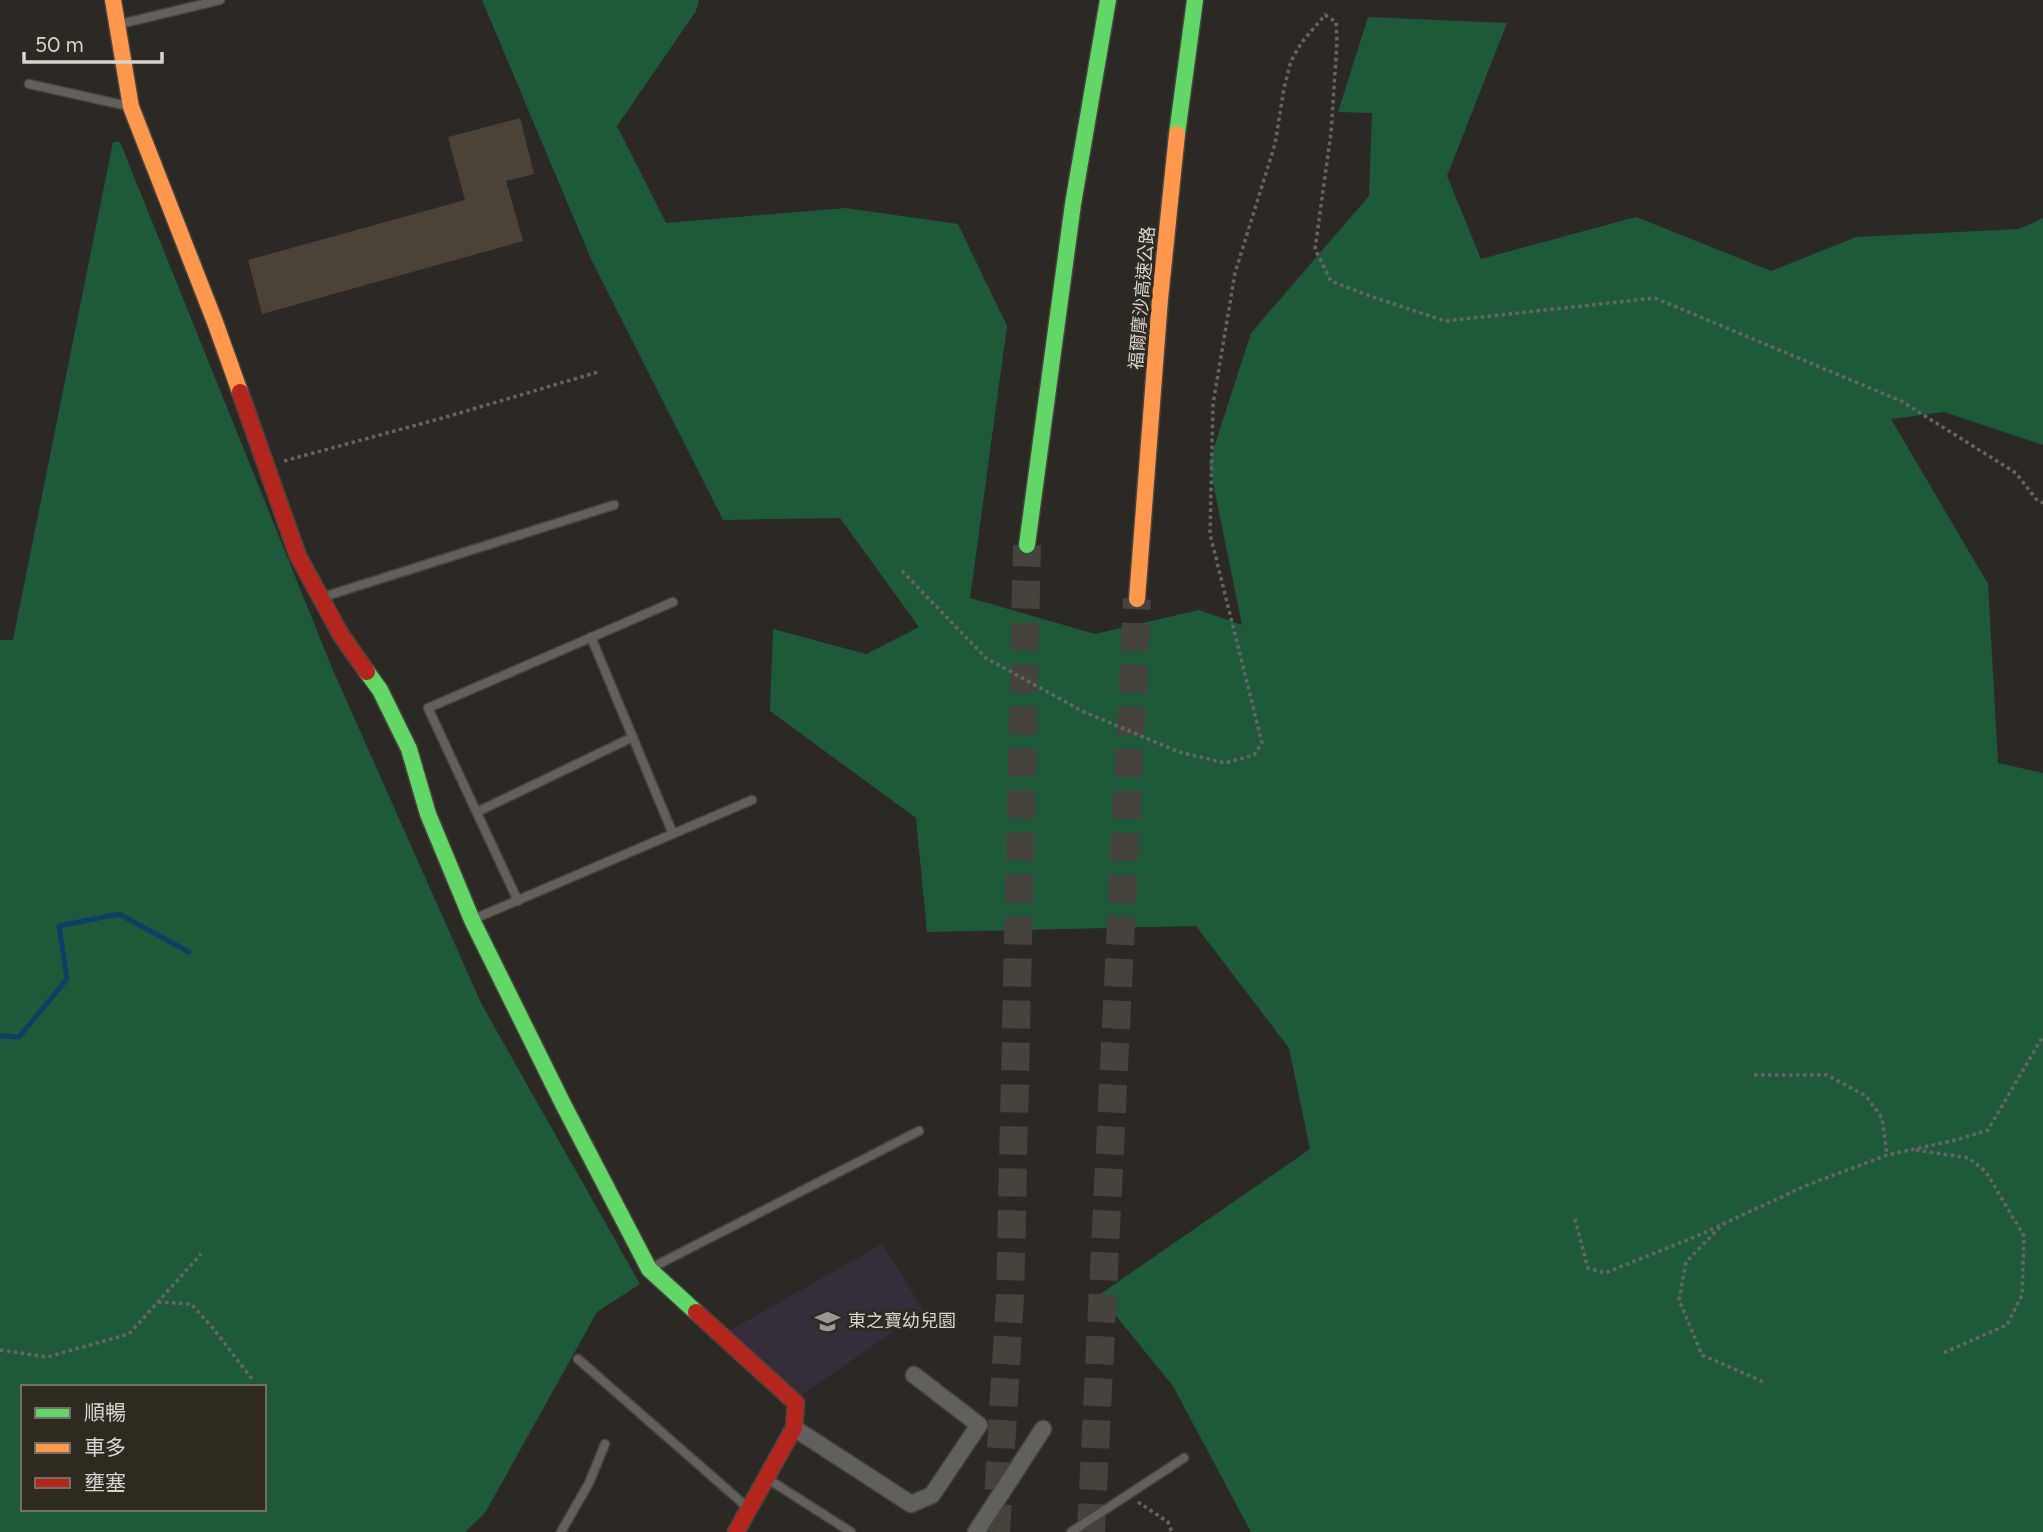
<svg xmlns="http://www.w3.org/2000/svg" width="2043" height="1532" font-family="Figtree,'Noto Sans TC',sans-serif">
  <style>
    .education { fill: #362d3a }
    .forest { fill: #1e5a3a; fill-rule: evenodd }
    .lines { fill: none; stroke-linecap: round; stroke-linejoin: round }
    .stream { stroke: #0d4066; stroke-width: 5 }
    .building { fill: #4a4438 }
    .highway-tunnel { stroke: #46433d; stroke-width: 28; stroke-dasharray: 28 14; stroke-linecap: butt }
    .lane-casing { stroke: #474440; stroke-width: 11 }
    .street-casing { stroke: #474440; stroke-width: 19 }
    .fast-casing { stroke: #474440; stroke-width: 19 }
    .slow-casing { stroke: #474440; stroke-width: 19 }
    .jam-casing { stroke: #474440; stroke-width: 19 }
    .path { stroke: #676460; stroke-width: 3.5; stroke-dasharray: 3.5 3.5; stroke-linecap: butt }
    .lane { stroke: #62605c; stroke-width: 8 }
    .street { stroke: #62605c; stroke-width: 16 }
    .fast { stroke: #63d668; stroke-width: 16 }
    .slow { stroke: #ff974d; stroke-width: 16 }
    .jam { stroke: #b3261e; stroke-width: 16 }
    .labels { text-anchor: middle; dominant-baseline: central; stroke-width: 6; stroke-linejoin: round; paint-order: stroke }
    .street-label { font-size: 18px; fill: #d7d4cd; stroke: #2f2a20 }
    .poi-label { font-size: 18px; fill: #d7d4cd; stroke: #2f2a20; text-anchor: start }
  </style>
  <rect width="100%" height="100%" fill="#2c2924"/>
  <path class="education" d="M882,1244L924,1311L801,1395L729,1331Z"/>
  <path class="forest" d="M482,0H699L696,11L617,126L666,223L845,208L958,224L1007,326L970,598L1095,634L1199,610L1242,625L1209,463L1251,333L1369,196L1372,113L1338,112L1368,17L1507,23L1447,176L1481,259L1636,217L1771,271L1856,237L2019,229L2043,218V445L1944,412L1891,419L1988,584L1998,763L2043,773V1532H1251L1173,1386L1099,1295L1310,1149L1289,1048L1196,926L927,932L916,818L770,711L773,629L866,654L919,627L840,518L723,520L591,259Z
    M113,142H120L332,668L482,1005L640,1284L597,1312L485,1513L465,1532H0V640H13ZM23,1387H264V1509H23Z"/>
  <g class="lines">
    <path class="stream" d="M0,1036L19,1037L67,979L59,926L119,914L189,952"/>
  </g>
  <path class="building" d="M520,118L534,174L506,181L523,241L262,314L248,260L465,200L448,137Z"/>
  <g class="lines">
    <path class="highway-tunnel" d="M996,1532L1010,1297L1027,545
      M1091,1532L1137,599"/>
    <defs>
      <path id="lane" d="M120,24L220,0
        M29,84L128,106
        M323,597L614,505
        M591,637L673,834
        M477,812L633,737
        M518,901L428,708L673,602
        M474,919L752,800
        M651,1268L919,1131
        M578,1359L747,1507
        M768,1479L851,1532
        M561,1532L589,1483L605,1444
        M1071,1532L1184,1458"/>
      <path id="street" d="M794,1428L911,1504L932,1495L979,1425L914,1375
        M976,1532L1043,1429"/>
      <path id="fast" d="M1177,134L1195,0
        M1027,545L1073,204L1108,0
        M367,672L380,690L409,749L428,814L472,920L563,1104L649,1269L696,1312"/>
      <path id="slow" d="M113,0L131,107L215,322L240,392
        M1137,599L1160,299L1177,134"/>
      <path id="jam" d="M240,392L298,556L341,635L367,672
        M696,1312L796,1403L794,1428L736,1532"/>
    </defs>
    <use href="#lane" class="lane-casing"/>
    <use href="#street" class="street-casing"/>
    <use href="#fast" class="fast-casing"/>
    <use href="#slow" class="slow-casing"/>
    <use href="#jam" class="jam-casing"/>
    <path class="path" d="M284,461L446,417L598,372
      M902,571L986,658L1082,711L1179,752L1225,763L1254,755L1262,743L1210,534L1213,404L1235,273L1275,144L1284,88L1291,61L1302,42L1325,15L1336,22L1337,42L1331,133L1315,249L1331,281L1370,296L1445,321L1655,298L1901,401L2016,473L2036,499L2043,503
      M1754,1075H1827L1866,1096L1882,1118L1887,1155
      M1916,1150L1969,1158L1986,1172L2024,1236L2022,1295L2007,1325L1943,1353
      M1575,1219L1588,1268L1605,1273L1697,1236L1805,1186L1887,1155L1956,1140L1988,1130L2043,1036
      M1720,1227L1686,1262L1679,1300L1702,1355L1764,1382
      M158,1302L191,1304L212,1327L252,1379
      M0,1350L47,1357L129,1334L201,1254
      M1138,1502L1168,1522L1172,1532"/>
    <use href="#lane" class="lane"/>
    <use href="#street" class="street"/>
    <use href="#fast" class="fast"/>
    <use href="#slow" class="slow"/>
    <use href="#jam" class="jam"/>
  </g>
  <defs>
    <symbol id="school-bare" viewBox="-9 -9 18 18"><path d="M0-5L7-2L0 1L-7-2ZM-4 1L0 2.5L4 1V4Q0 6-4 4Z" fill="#9b9892" stroke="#2f2a20" stroke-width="2.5" paint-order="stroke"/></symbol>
  </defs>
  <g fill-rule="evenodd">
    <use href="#school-bare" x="810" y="1304" width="35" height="35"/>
  </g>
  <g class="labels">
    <g class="street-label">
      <text transform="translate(1142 298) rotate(-85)">福爾摩沙高速公路</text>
    </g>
    <g class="poi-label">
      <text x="848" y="1321">東之寶幼兒園</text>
    </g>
  </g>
  <rect x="21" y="1385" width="245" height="126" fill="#2f2a20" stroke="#726e65" stroke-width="2"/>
  <rect x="35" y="1408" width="35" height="10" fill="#63d668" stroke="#726e65" stroke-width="2"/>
  <text x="84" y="1420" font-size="21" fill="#d7d4cd">順暢</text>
  <rect x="35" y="1443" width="35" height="10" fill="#ff974d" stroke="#726e65" stroke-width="2"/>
  <text x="84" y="1455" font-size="21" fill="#d7d4cd">車多</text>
  <rect x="35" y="1478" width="35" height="10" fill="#b3261e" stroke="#726e65" stroke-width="2"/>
  <text x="84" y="1490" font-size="21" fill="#d7d4cd">壅塞</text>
  <path d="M24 52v10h138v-10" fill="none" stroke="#d7d4cd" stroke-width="3.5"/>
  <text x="35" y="52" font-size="21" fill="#d7d4cd" stroke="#2f2a20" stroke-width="5" paint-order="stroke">50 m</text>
</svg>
